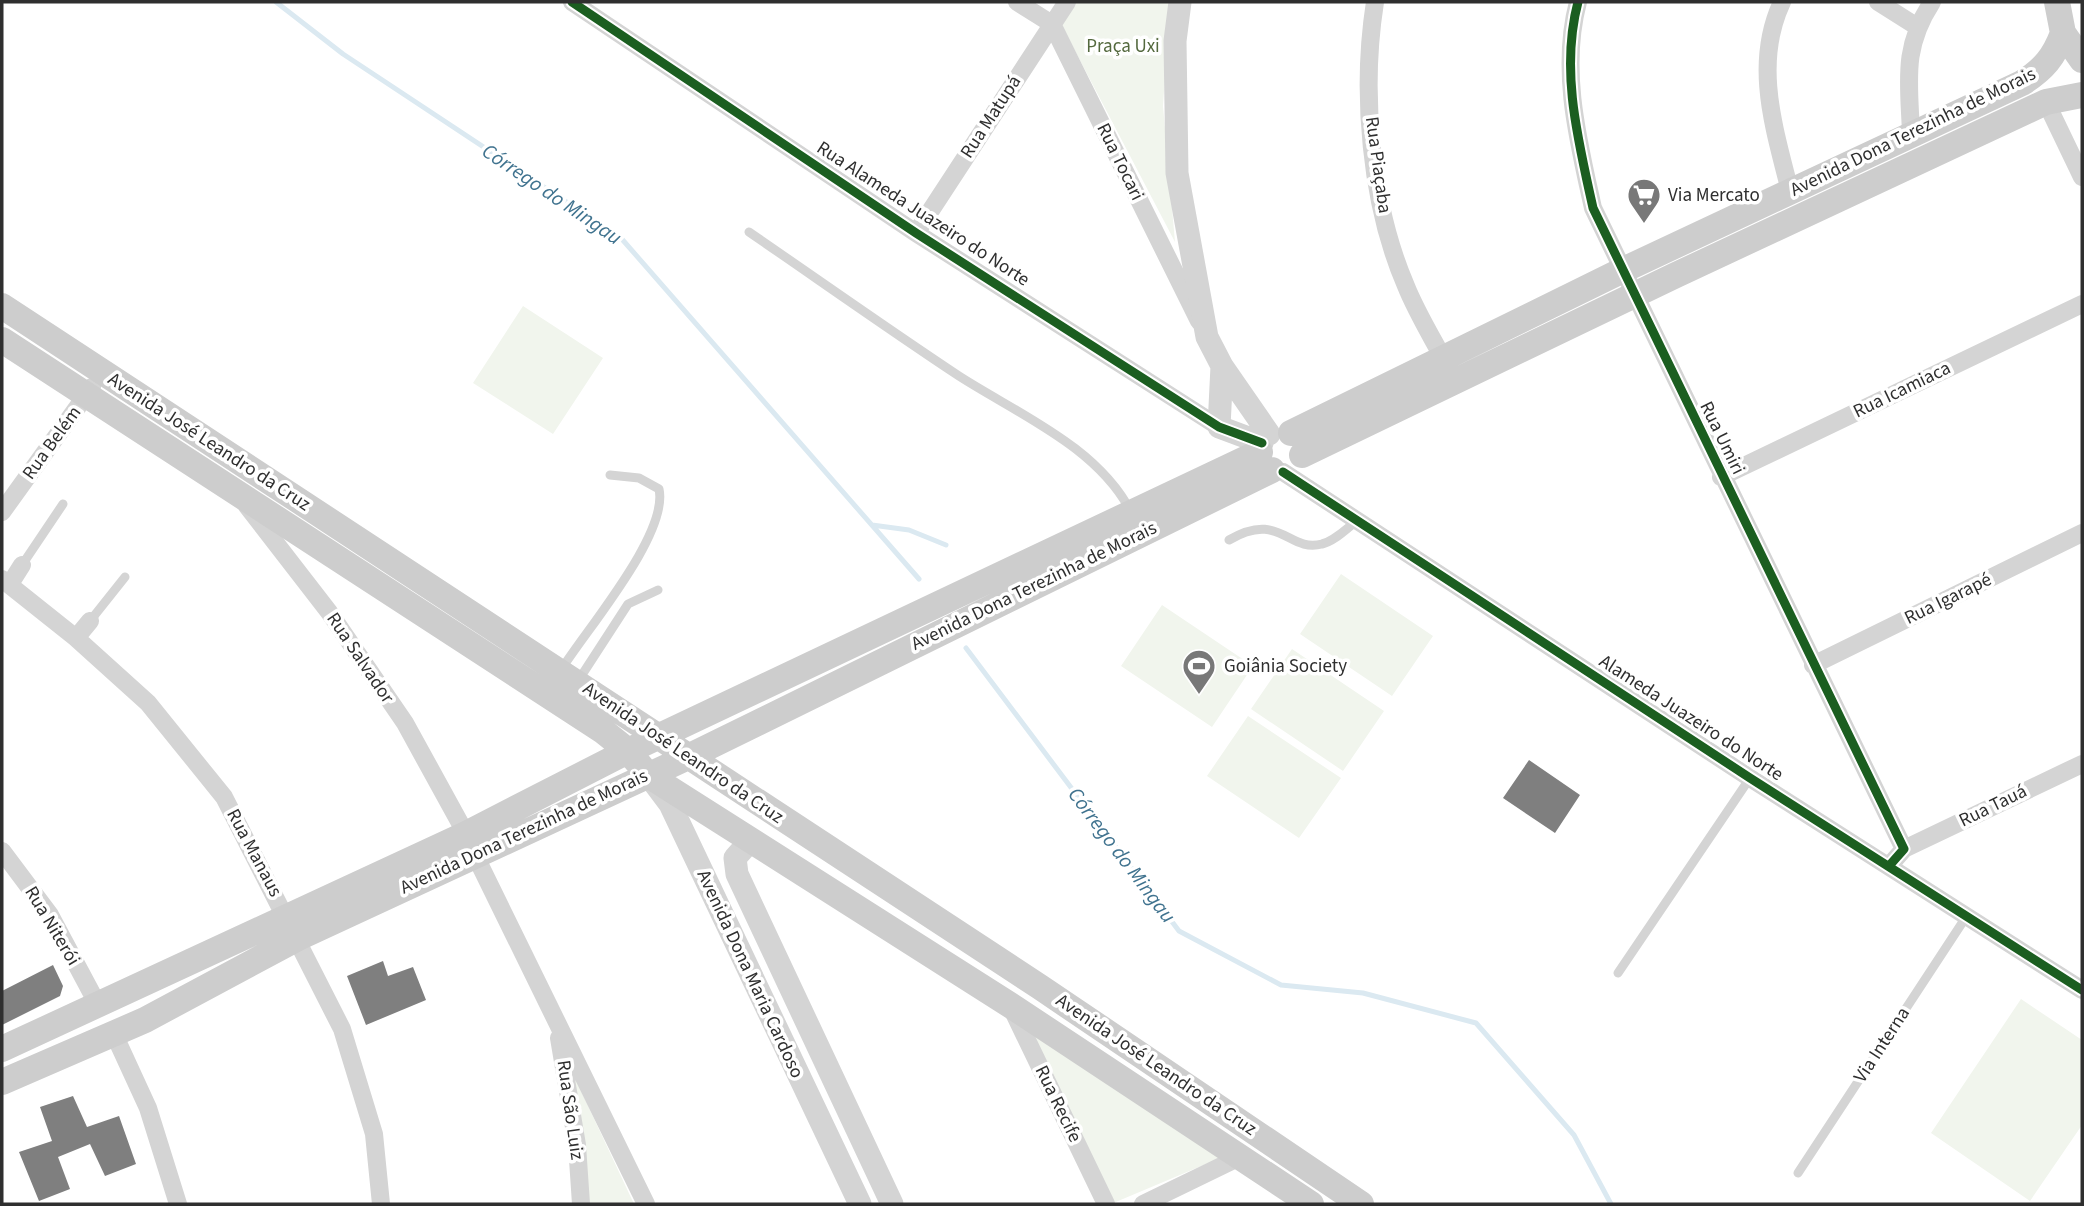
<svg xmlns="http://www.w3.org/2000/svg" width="2084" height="1206" font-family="'Source Sans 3',sans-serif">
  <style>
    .green { fill: #f1f5ed }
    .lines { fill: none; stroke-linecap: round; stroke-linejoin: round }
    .stream { stroke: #dbe9f1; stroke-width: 5 }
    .building { fill: #7f7f7f }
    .service { stroke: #d4d4d4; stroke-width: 9 }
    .minor { stroke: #d4d4d4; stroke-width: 18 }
    .tertiary { stroke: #d4d4d4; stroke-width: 23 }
    .secondary { stroke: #cdcdcd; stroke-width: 26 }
    .cycleway-casing { stroke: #fff; stroke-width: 13 }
    .cycleway { stroke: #1b5e20; stroke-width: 9 }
    .labels { text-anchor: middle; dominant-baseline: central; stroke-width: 7; stroke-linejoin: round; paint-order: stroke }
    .park-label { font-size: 19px; fill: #54693e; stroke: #fff }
    .street-label { font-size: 19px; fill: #2f2f2f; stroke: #fff }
    .poi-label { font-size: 19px; fill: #2f2f2f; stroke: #fff; text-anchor: start }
    .water-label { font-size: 21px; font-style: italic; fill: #40738f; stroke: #fff }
  </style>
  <rect width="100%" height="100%" fill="#fff"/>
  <path class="green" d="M1076,2H1170L1163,106L1175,242L1061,24Z
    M523,306L603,358L553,434L473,383Z
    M1341,574L1433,636L1392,696L1300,634Z
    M1162,605L1253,666L1212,727L1121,666Z
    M1292,649L1384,711L1343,771L1251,709Z
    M1248,716L1341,778L1299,838L1207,776Z
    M2021,999L2082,1040V1125L2030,1201L1931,1133Z
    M1033,1033L1225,1156L1111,1204Z
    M566,1059L634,1204H587Z"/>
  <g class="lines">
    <path class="stream" d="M276,2L343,54L621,238L919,579
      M872,525L909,530L946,545
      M966,648L1179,931L1281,985L1363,993L1476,1023L1574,1135L1611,1204"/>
  </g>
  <path class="building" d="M1529,760L1580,795L1555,833L1503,798Z
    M383,961L388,976L413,967L426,1000L366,1025L347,976Z
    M53,965L63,986L60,996L2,1025V991Z
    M73,1096L87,1127L119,1116L136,1164L105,1176L90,1144L58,1157L70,1189L39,1201L19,1152L52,1141L40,1107Z"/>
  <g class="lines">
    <path class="service" d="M749,232C819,280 888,329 959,376C1018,414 1098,447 1131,512
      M1229,540C1280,510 1288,553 1322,544C1335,541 1347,528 1358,520
      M22,565L63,504
      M90,621L125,577
      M561,670C586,630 669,534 659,489L639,478L610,475
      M578,681L628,604L658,590
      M1618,973L1750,778
      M1798,1173L1966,917"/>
    <path class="minor" d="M572,2L916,233L1219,427
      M1017,2L1052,24L1199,321
      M1375,2C1361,91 1370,203 1406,286C1416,311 1430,334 1443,358
      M1578,2C1560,70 1578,140 1593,208L1904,849L1889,866
      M1782,2C1753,64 1774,127 1790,191
      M1878,2L1916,26
      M2046,102L2082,177
      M1911,133C1909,81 1902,48 1932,2
      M916,233L1067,2
      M1283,472L1750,778L2082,990
      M1721,477L2082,304
      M247,506L329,612L405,723L466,834
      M2,512L92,387
      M2,579L76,638L148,703L224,797L342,1029L374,1134L381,1204
      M10,584L22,565
      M76,638L90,621
      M1813,665L2082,533
      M1904,849L2082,764
      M2,851L50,915L98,1005
      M475,855L646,1204
      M1012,1009L1106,1204
      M114,1034L148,1108L178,1204
      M559,1038L577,1145L581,1204
      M1143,1204L1240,1157"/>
    <path class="tertiary" d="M1180,2L1175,41L1177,173L1207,337L1222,366L1269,434
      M1222,366L1219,427L1262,443
      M652,780L670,804L860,1204
      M751,840L735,858L737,874L892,1204"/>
    <path class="secondary" d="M2057,2L2063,33L2082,60
      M2,306L1040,987L1361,1204
      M2,340L603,731L628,751L648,775L1010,1005L1311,1204
      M1291,433L1621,271L2022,83C2044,69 2054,57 2063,33
      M1302,455L1676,275L2046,102L2082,95
      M2,1049L466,834L628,751L1260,452
      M2,1082L145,1020L298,938L686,758L1272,470"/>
    <defs>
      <path id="cycleway" d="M572,2L916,233L1219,427L1262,443
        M1578,2C1560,70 1578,140 1593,208L1904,849L1889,866
        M1283,472L1750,778L2082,990"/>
    </defs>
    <use href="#cycleway" class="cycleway-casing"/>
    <use href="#cycleway" class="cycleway"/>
  </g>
  <defs>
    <symbol id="supermarket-pin" viewBox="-11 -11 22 30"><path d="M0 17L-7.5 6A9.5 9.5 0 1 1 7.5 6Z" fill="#787878" stroke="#fff"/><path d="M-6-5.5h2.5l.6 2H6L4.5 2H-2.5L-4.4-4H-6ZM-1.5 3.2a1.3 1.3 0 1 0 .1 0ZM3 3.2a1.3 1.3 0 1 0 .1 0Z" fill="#fff"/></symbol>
    <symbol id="stadium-pin" viewBox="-11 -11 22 30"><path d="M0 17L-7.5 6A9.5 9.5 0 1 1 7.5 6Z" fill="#787878" stroke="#fff"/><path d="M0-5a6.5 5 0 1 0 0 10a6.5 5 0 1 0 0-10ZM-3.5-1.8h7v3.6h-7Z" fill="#fff"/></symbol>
  </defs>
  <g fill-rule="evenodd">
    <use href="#supermarket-pin" x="1625" y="176" width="38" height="52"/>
    <use href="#stadium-pin" x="1180" y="647" width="38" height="52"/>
  </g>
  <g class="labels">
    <g class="park-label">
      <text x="1123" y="46">Praça Uxi</text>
    </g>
    <g class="street-label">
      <text transform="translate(991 117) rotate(-57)">Rua Matupá</text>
      <text transform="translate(1913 132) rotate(-26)">Avenida Dona Terezinha de Morais</text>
      <text transform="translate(1120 162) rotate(64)">Rua Tocari</text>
      <text transform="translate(1378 165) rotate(82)">Rua Piaçaba</text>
      <text transform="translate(923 214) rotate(33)">Rua Alameda Juazeiro do Norte</text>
      <text transform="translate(1902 390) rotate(-26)">Rua Icamiaca</text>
      <text transform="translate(1722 438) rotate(64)">Rua Umiri</text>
      <text transform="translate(209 442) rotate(33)">Avenida José Leandro da Cruz</text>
      <text transform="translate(52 443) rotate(-54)">Rua Belém</text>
      <text transform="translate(1034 586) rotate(-26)">Avenida Dona Terezinha de Morais</text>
      <text transform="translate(1948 599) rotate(-26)">Rua Igarapé</text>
      <text transform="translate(360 658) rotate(56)">Rua Salvador</text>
      <text transform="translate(1691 718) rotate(33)">Alameda Juazeiro do Norte</text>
      <text transform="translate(683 753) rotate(34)">Avenida José Leandro da Cruz</text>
      <text transform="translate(1993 806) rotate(-26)">Rua Tauá</text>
      <text transform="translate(524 832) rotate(-25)">Avenida Dona Terezinha de Morais</text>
      <text transform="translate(254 853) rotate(62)">Rua Manaus</text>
      <text transform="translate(52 926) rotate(59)">Rua Niterói</text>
      <text transform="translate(750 974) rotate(65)">Avenida Dona Maria Cardoso</text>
      <text transform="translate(1882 1045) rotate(-57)">Via Interna</text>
      <text transform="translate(1156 1065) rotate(34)">Avenida José Leandro da Cruz</text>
      <text transform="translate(1058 1104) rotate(64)">Rua Recife</text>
      <text transform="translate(570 1110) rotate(82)">Rua São Luiz</text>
    </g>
    <g class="poi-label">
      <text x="1668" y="195">Via Mercato</text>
      <text x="1224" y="666">Goiânia Society</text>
    </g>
    <g class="water-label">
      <text transform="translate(552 194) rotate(34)">Córrego do Mingau</text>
      <text transform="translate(1122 855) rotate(53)">Córrego do Mingau</text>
    </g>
  </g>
  <rect width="2084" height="1206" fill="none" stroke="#2f2f2f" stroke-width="7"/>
</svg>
